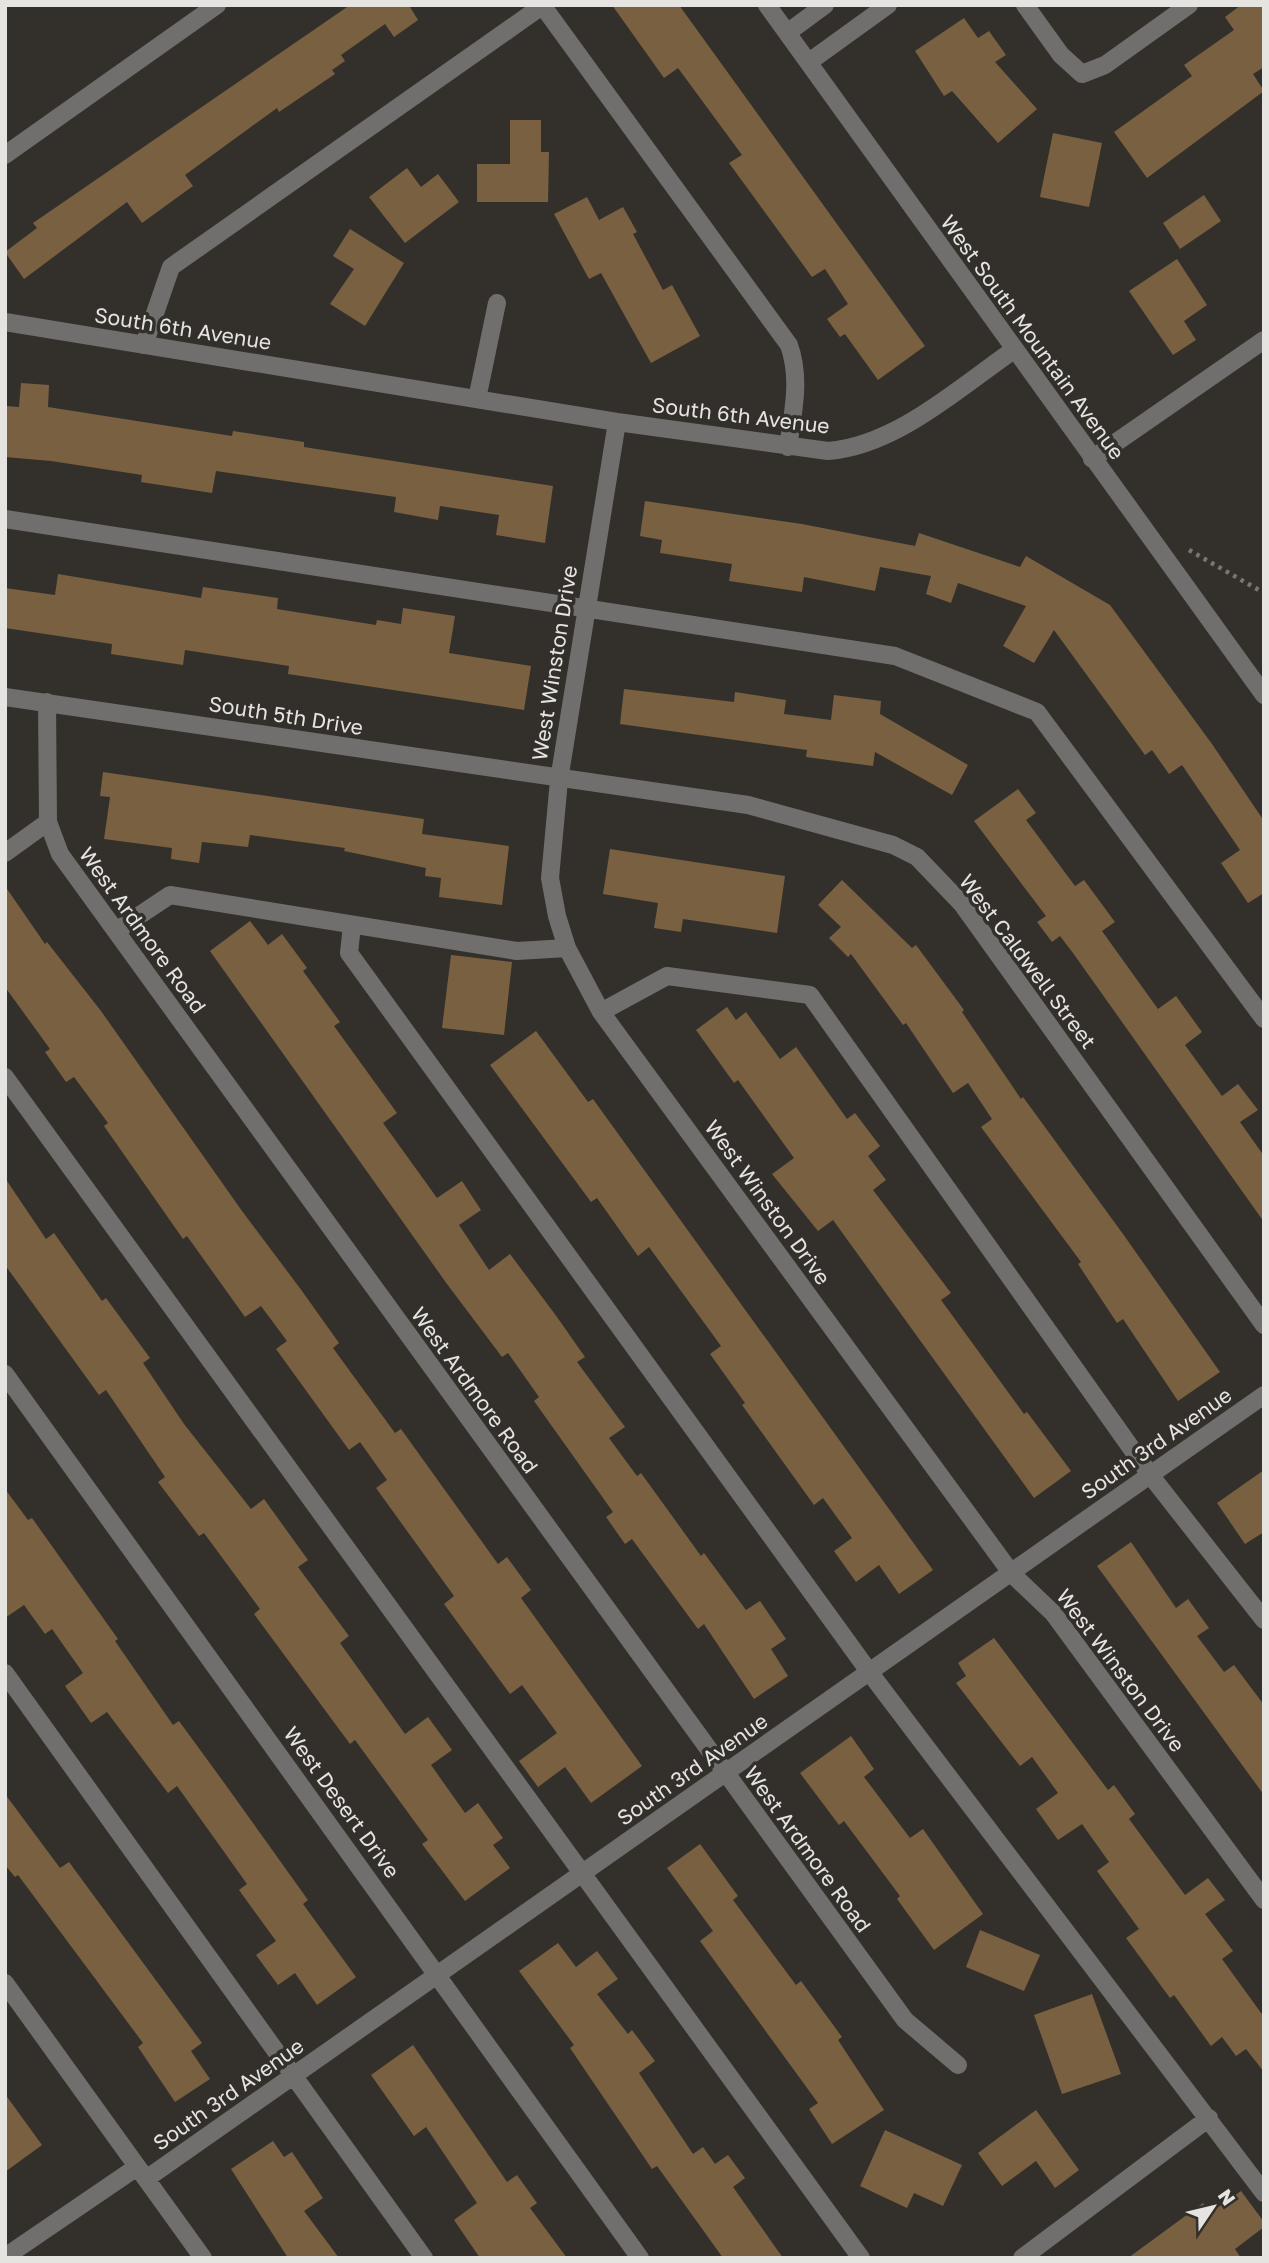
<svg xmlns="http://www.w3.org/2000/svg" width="1269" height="2263" font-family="'Golos Text',sans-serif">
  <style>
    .building { fill: #796041 }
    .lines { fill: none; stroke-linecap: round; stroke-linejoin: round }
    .path { stroke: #7a7773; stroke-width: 4.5; stroke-dasharray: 3.5 5; stroke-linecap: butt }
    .minor { stroke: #716f6d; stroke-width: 18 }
    .labels { text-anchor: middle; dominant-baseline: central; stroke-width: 7; stroke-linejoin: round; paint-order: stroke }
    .street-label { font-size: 21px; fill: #e6e4e1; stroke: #33302c }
  </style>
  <rect width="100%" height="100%" fill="#33302c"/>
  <path class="building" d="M350,5H413L410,7L418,20L394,37L385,24L341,55L345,61L332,70L335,74L279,112L277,108L185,175L193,186L142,223L127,202L24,279L5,252L37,228L33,223Z
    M612,5H679L925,346L878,380L845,334L840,337L827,319L848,304L825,269L812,277L729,163L742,155L678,68L664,78Z
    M1241,5H1264V67L1253,74L1264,91L1147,178L1114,132L1192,76L1184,65L1234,30L1225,17Z
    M964,18L978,38L989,31L1006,55L995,62L1037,109L998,143L952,91L944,96L915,51Z
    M510,120H541V152H549L548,202H477V164H510Z
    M1053,133L1102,143L1089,207L1040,197Z
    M407,168L421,187L438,174L459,202L405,243L369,197Z
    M1204,195L1221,221L1180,249L1163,223Z
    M587,197L599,220L623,207L637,232L633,234L663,290L672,285L700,336L651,363L601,273L589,279L554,214Z
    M350,229L404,263L365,326L330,304L354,269L333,256Z
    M1177,259L1207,305L1184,321L1196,340L1173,355L1129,291Z
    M21,383L49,385L48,407L232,436L233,431L304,442V447L553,486L545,543L496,535L499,515L440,506L438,520L394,512L396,497L216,471L212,493L141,482L142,475L51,461L5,457V406L19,407Z
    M645,501L802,524L915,546L919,533L1020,567L1026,556L1110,605L1212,744L1264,821V893L1248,903L1221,863L1240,850L1182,765L1169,774L1152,750L1145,755L1054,630L1034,663L1003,646L1026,606L958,583L951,603L926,594L931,576L880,567L875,591L804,577L802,592L729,581L732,564L660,553L662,540L640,536Z
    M58,574L201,598L203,587L278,598L277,609L376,625L377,620L401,624L403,608L455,616L449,653L531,666L524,710L288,674L289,666L185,650L183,665L111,654L112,644L5,628V588L55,595Z
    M624,689L734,702L735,692L786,700L784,714L831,720L834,695L881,701L880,714L968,765L952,795L875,752L873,766L806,757L807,750L620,724Z
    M103,772L424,819L422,834L509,846L502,905L439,897L441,878L425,876L426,868L344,851L345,848L250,835L248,847L202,842L199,863L171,859L172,848L104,839L110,797L100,796Z
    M1018,789L1036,813L1026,820L1075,886L1084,880L1115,922L1102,931L1158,1009L1176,996L1202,1032L1185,1045L1222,1096L1238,1084L1258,1110L1240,1122L1264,1156V1222L1073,953L1060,936L1052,942L1037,922L1046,916L974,821Z
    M610,849L785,876L777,933L683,919L681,932L654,928L658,903L603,894Z
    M842,880L912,948L916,945L964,1010L962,1012L1021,1099L1023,1097L1123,1234L1220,1372L1178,1401L1123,1319L1117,1323L1078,1264L1081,1262L981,1127L992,1119L968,1083L953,1093L906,1023L903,1025L851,954L848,957L829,938L841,927L818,905Z
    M5,886L45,944L47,942L101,1011L242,1211L302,1291L339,1343L333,1348L395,1433L401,1429L498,1564L507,1557L531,1590L521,1598L642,1766L591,1803L565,1767L538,1787L519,1761L557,1733L522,1685L510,1694L444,1604L454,1596L376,1488L387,1480L360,1442L349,1450L276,1349L287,1341L261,1306L245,1317L187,1236L183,1239L104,1126L108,1123L74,1077L66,1082L45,1052L50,1049L5,987Z
    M250,921L268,945L282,934L307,968L303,971L340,1022L334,1026L397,1113L383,1123L437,1198L462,1181L481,1210L459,1225L489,1270L510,1254L557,1317L585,1357L577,1362L625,1427L609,1438L637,1476L641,1473L701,1556L704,1553L746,1610L760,1601L786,1639L771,1649L788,1676L754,1699L704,1624L698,1629L632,1539L625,1544L606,1517L613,1512L534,1401L539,1397L508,1353L502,1357L447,1284L210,951Z
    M451,955L512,962L504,1035L442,1028Z
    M727,1007L736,1020L746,1012L780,1059L796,1047L847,1119L855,1113L880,1146L868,1156L886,1180L873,1190L951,1293L941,1300L1024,1414L1027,1412L1071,1471L1034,1498L833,1220L818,1231L772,1174L794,1158L738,1080L734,1083L696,1030Z
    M536,1031L588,1102L593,1099L933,1570L899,1594L879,1565L856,1582L834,1551L852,1538L823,1498L814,1505L742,1405L745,1403L710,1354L721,1346L649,1247L638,1256L597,1198L591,1202L490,1065Z
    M5,1178L46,1239L54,1233L102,1301L106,1298L150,1358L143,1363L184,1424L251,1509L264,1499L308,1560L298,1567L349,1636L340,1643L405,1734L428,1717L452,1750L431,1765L465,1813L478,1803L503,1838L493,1845L510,1868L465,1901L422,1844L428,1840L355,1740L350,1744L254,1614L260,1609L204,1533L199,1536L158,1482L165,1477L106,1390L99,1395L5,1265Z
    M1264,1470V1532L1245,1544L1217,1503Z
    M5,1489L28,1520L32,1518L118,1639L115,1641L173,1725L179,1721L225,1784L308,1900L303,1904L356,1977L317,2005L295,1973L278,1985L256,1955L276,1941L239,1890L247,1884L177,1786L168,1793L107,1712L91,1723L65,1686L83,1673L52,1629L45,1634L24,1605L5,1618Z
    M1131,1542L1176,1608L1188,1599L1209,1628L1197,1636L1224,1672L1234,1665L1264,1705V1795L1097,1566Z
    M994,1638L1108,1790L1114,1785L1135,1814L1129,1819L1185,1895L1208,1878L1225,1900L1205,1914L1233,1951L1222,1959L1264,2017V2072L1246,2049L1236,2056L1222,2037L1211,2046L1174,1995L1170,1998L1126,1938L1139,1929L1097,1871L1109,1862L1082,1824L1058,1840L1036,1809L1058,1793L1032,1757L1020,1766L956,1683L966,1676L958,1663Z
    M851,1736L874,1769L864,1777L910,1838L923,1829L983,1914L934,1950L897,1899L900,1896L844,1821L839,1825L800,1773Z
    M5,1794L60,1868L69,1862L202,2043L191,2051L210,2079L175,2102L138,2047L143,2043L18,1875L15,1877L5,1865Z
    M700,1844L738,1896L733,1900L796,1985L801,1981L842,2037L838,2040L884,2110L832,2144L809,2109L818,2103L700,1941L713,1931L667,1868Z
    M980,1930L1040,1955L1024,1991L966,1967Z
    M558,1943L576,1967L597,1951L618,1979L597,1994L628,2034L632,2030L655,2061L639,2073L693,2154L703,2147L715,2164L728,2155L745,2178L733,2187L783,2258H723L657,2166L652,2169L570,2048L574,2045L519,1971Z
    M1092,1994L1121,2074L1062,2094L1034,2015Z
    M413,2045L507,2182L517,2175L537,2203L530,2208L567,2258H480L454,2220L477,2203L426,2127L414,2136L371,2075Z
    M5,2094L42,2145L5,2172Z
    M1036,2110L1079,2170L1055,2188L1036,2161L1002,2186L978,2153Z
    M885,2130L962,2165L943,2206L914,2193L907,2208L860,2186Z
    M273,2141L284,2157L292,2152L323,2198L304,2211L339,2258H288L231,2169Z
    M1241,2191L1264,2222V2227L1235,2249L1241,2258H1128L1203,2203L1210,2213Z"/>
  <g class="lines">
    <path class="path" d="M1189,550L1264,593"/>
    <path class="minor" d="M542,5L789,345C801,379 793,412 788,447
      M767,5L1264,695
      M1025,5L1061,55L1082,74L1105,65L1189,5
      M787,33L825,5
      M809,62L888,5
      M5,155L217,5
      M5,322L617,422L828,451C896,446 960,387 1015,349
      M144,345L171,267L542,6
      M477,399L497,303
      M617,422L559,780L550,878L557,916L567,948L601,1012L1012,1574L1053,1613L1264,1900
      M1092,459L1264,340
      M5,519L895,656L1037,712L1264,1019
      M5,697L748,805L893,845L917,857L962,904L1264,1325
      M47,702L48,822L60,854L905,2020L958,2065
      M5,853L48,822
      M352,925L349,953L870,1673L1264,2193
      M116,931L170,895L517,951L567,948
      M601,1012L667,976L810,995L1151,1476L1264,1620
      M5,1077L861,2258
      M5,1374L640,2258
      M5,1673L424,2258
      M5,1983L203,2258
      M146,2179L1264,1395
      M5,2257L137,2167
      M1022,2258L1209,2118"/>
  </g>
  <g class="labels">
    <g class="street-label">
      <text transform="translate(183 328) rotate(9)">South 6th Avenue</text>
      <text transform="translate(1033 337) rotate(54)">West South Mountain Avenue</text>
      <text transform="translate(741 415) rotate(7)">South 6th Avenue</text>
      <text transform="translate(554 663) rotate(-81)">West Winston Drive</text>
      <text transform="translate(286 715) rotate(9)">South 5th Drive</text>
      <text transform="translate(143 930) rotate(54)">West Ardmore Road</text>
      <text transform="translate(1028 961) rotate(53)">West Caldwell Street</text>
      <text transform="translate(768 1202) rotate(54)">West Winston Drive</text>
      <text transform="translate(475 1390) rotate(54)">West Ardmore Road</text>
      <text transform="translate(1156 1443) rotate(-35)">South 3rd Avenue</text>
      <text transform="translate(1121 1670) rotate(53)">West Winston Drive</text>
      <text transform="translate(692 1769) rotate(-35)">South 3rd Avenue</text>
      <text transform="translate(342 1802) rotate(54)">West Desert Drive</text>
      <text transform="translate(808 1849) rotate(54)">West Ardmore Road</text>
      <text transform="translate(228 2094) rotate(-35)">South 3rd Avenue</text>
    </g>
  </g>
  <rect width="1269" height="2263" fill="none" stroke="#e6e4e1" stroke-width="14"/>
  <g transform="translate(1213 2207) rotate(55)" stroke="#33302c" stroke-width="5" paint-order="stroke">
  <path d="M0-5L12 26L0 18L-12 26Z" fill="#e6e4e1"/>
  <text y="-10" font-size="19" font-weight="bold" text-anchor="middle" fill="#e6e4e1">N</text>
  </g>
</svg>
